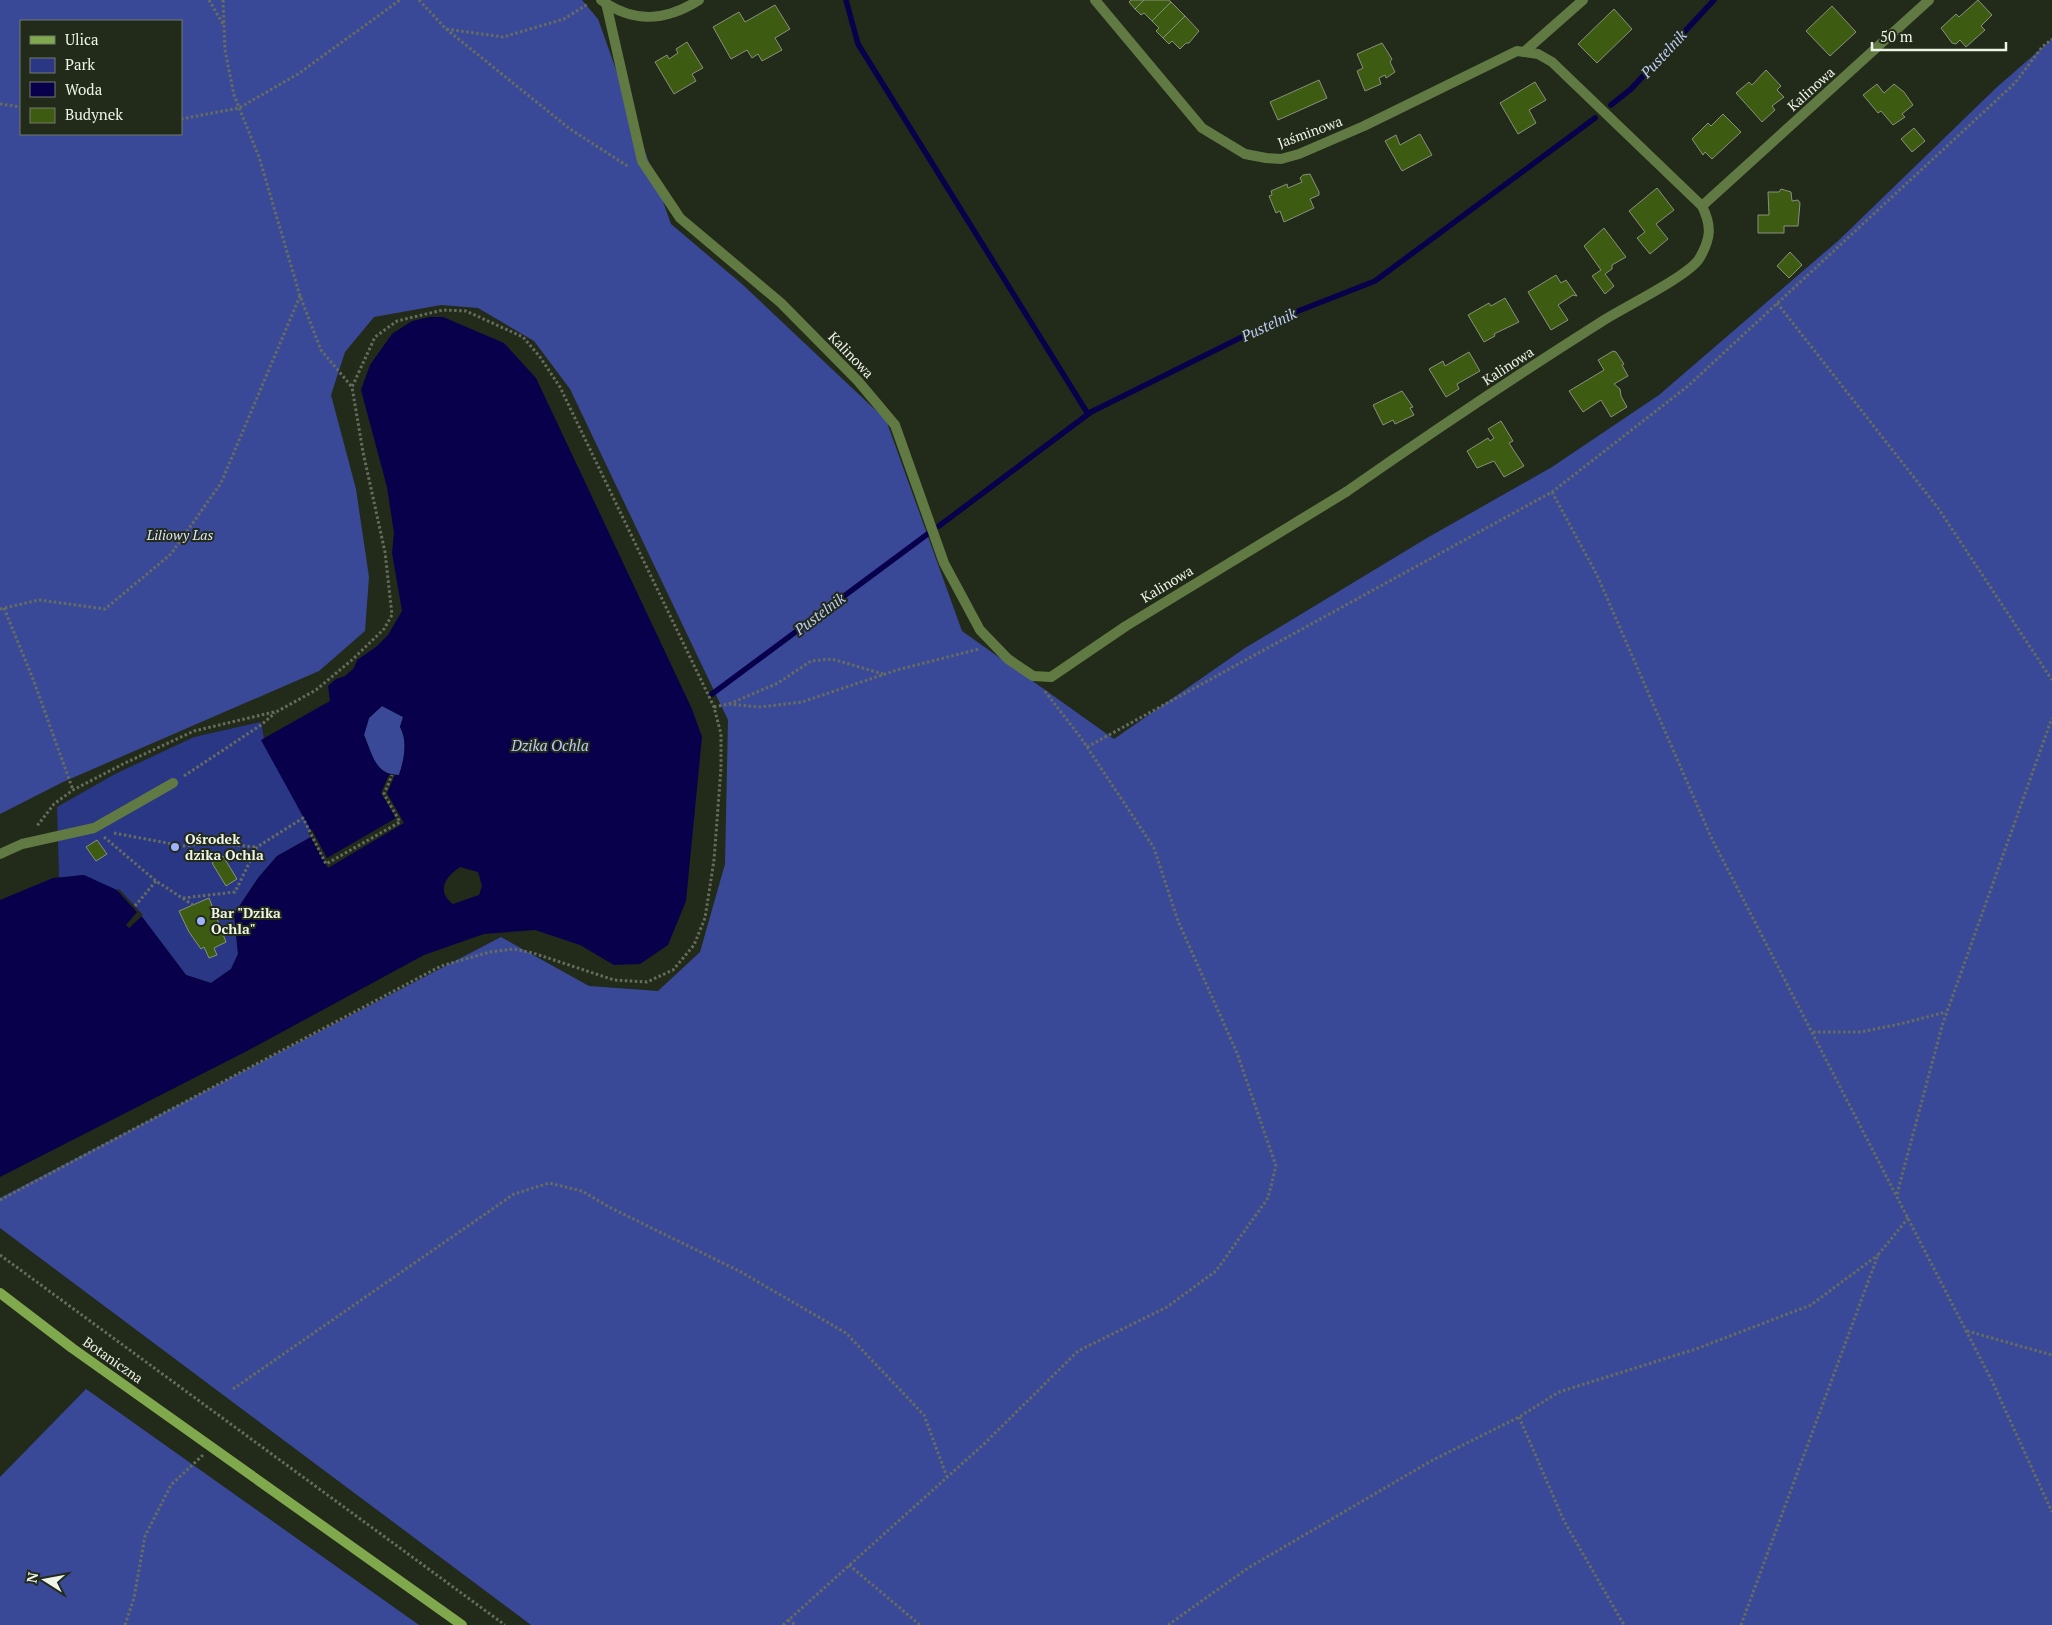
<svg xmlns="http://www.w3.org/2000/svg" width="2052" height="1625" viewBox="0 0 2052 1625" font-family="'PT Serif',serif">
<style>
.green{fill:#2a3784}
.forest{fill:#394998;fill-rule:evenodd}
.water{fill:#08004b;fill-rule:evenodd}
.pier{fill:#222a19}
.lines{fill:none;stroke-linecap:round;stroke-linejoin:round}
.stream{stroke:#08004b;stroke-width:5.5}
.building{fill:#3e5b12;stroke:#86917c}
.path{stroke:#666d5e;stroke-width:3;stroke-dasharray:2.5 2.5;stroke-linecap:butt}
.service{stroke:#617a43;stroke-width:10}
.minor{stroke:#617a43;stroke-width:10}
.secondary{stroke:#80a94e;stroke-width:10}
.poi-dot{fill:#9eb3fd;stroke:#222a19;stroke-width:2}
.labels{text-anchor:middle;stroke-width:4;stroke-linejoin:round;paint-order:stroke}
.street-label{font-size:14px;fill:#eef4e8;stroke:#222a19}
.park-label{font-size:14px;font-style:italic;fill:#dce3fa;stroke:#222a19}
.poi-label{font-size:14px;font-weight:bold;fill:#eef4e8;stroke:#222a19;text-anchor:start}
.water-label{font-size:15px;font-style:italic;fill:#beccf9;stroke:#222a19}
</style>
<rect width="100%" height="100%" fill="#222a19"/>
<!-- green -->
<polygon class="green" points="261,722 264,739 262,740 311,831 311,837 277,856 258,878 234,914 238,954 231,969 211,983 186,975 143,918 84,875 59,878 57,807 115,774 194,737"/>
<!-- forest -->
<g class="forest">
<path d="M0,0H582L598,19L671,224L743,285L886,420L962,631L1114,739L1245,648L1427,538L1552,467L1659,395L1839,240L1996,88L2052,39V1625H531L0,1228V1198L501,937L589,986L658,991L700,952L725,864L728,720L570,389L534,341L478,308L441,305L374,317L345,352L331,395L356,489L369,577L365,631L319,671L63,782L0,814ZM21,21H181V134H21Z"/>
<path d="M382,706L403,717L400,727C408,741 404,760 399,775C374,774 373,755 364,735L369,718Z"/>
<polygon points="86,1389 419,1625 0,1625 0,1477"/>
</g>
<!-- water -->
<path class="water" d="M443,317L504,343L536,378L692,709L702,737L686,901L668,945L640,964L614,965L580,945L535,930L484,934L424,955L247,1051L0,1177V900L53,878L84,875L117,890L143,918L186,975L211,983L231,969L238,954L234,914L258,878L277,856L311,837L308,832L311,831L261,740L330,701L328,686L336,679L345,676L354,668L357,660L376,647L388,635L402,611L392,553L394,533L387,487L361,390L370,365L392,334L412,321L430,317ZM382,706L403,717L400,727C408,741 404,760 399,775C376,776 372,754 364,735L369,718ZM460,867L478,872L482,886L479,895L453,904C436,891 445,877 460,867Z"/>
<!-- pier -->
<g class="pier">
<polygon points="389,775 395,775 387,793 404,823 328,868 308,832 312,830 327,858 396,818 381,793"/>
<polygon points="119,889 143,915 129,928 126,925 137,912 117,890"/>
</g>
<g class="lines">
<!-- stream -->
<g class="stream">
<polyline points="846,0 858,44 1088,414"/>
<polyline points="1611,105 1631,89 1714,0"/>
<polyline points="939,526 1091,412 1278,319 1375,281 1595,118"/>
<polyline points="712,694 929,533"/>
</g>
</g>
<!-- building -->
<g class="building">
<polygon points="1131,0 1144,0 1135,9 1129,2"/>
<polygon points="1144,0 1169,0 1171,2 1152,21 1144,13 1141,15 1135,9"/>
<polygon points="1978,0 1992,15 1981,26 1985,30 1966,47 1960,40 1956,44 1952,43 1941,28 1956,14 1959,17"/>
<polygon points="1171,2 1185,16 1163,38 1156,31 1159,28 1152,21"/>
<polygon points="775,5 790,29 775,38 782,50 762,61 758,54 752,58 747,50 731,59 713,27 739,12 745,22"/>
<polygon points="1832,6 1856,32 1830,56 1806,31"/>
<polygon points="1614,9 1632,29 1597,63 1578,44"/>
<polygon points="1185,16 1199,31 1189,43 1186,43 1180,49 1172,41 1169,44 1163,38"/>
<polygon points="687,42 703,68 692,74 696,81 674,94 655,62 667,55 669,59 678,53 676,49"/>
<polygon points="1382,43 1392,59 1390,62 1395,72 1386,78 1385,75 1379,78 1381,84 1365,91 1357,71 1363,68 1357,54"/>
<polygon points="1766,70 1781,86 1777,90 1784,97 1772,106 1775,110 1762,122 1736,93 1749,82 1752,85"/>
<polygon points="1319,80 1327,98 1278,120 1270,102"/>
<polygon points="1535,82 1546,100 1529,110 1536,123 1518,134 1500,103"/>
<polygon points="1877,84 1884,93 1894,84 1904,92 1913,105 1902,114 1905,117 1893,125 1881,111 1878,113 1863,95"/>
<polygon points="1723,114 1741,132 1712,159 1705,152 1703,155 1692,139 1708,123 1711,126"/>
<polygon points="1914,128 1925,141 1912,152 1901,139"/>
<polygon points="1420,134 1432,155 1402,171 1385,141 1396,135 1400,145"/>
<polygon points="1310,174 1319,192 1319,195 1310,199 1314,208 1284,222 1280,211 1276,213 1269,196 1272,195 1271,191 1287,184 1288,188 1302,182 1300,178 1303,175"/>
<polygon points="1657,188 1674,210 1656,224 1668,239 1650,254 1637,238 1645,232 1629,211"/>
<polygon points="1781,189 1791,192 1792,201 1798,200 1800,203 1798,226 1784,226 1784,233 1758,233 1758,215 1769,215 1768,192 1779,192"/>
<polygon points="1604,228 1626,257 1612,265 1612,269 1605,274 1614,286 1605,294 1592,276 1601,270 1584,246"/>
<polygon points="1790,252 1802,265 1789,278 1777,266"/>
<polygon points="1556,275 1561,283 1566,280 1577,296 1573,295 1558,305 1568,320 1551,330 1528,292"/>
<polygon points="1505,298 1519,322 1494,334 1495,336 1484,342 1468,315 1489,303 1491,306"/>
<polygon points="1613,351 1616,352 1624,364 1622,365 1628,376 1614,384 1620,389 1621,396 1627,407 1611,417 1601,400 1583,412 1569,391 1604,370 1598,360"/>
<polygon points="1469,352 1480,371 1457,384 1459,389 1446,397 1429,369 1443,361 1445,366"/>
<polygon points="1402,391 1413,407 1410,408 1414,415 1395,424 1393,420 1383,425 1373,405"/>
<polygon points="1501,421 1513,441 1509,443 1524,466 1504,477 1494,461 1477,468 1467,451 1488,438 1490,441 1494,438 1488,429"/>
<polygon points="97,840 107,854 96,861 86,847"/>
<polygon points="223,856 237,879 226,886 212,863"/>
<polygon points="209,898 226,942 214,948 217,955 209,958 204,947 201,949 189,932 179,911"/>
</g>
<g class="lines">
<!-- path -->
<g class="path">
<polyline points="209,0 224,26"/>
<polyline points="223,0 225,50 234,95 259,157 300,296 321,350 352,387"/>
<polyline points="419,0 446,29 503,37 564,19 588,4"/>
<polyline points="446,29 570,129 629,167"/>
<polyline points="0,104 21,107"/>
<polyline points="181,119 239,108 298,74 400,0"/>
<polyline points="1777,303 1938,508 2052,680"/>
<polyline points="1552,492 1597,575 1711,837 1992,1381 2052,1512"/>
<polyline points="4,608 33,679 73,790"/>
<polyline points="0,609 39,600 105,609 171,554 221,483 300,296"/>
<polyline points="729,704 778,683 811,661 832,659 883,674"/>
<polyline points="714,707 729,704 760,707 802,702 897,670 979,649"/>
<polyline points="1087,747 1552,492 1688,386 2015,83 2042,47 2052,39"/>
<polyline points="184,776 261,725 275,713"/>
<polyline points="114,833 183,846 209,843 257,847"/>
<polyline points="104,837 156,881 193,905"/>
<polyline points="183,898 235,892 257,847 303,818 326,864 400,822 384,794 392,775"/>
<polyline points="135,906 156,881"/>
<polyline points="1813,1032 1861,1032 1904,1023 1946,1012"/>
<polyline points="1897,1194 1942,1026 2052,718"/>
<polyline points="0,1200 441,966 490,952 514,949 533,953 614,980 647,982 673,970 694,945 705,918 714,860 721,768 721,734 714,707 560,387 540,357 523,337 466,311 443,310 397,321 375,337 352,387 363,452 385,552 392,615 384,629 353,659 316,690 278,711 194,731 123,764 73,790 54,804 37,826"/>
<polyline points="0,1255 505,1625"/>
<polyline points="1967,1331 2052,1355"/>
<polyline points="233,1389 514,1194 549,1183 582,1191 609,1207 741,1272 846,1333 924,1415 947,1477"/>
<polyline points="1519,1417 1564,1521 1624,1625"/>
<polyline points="849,1565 920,1625"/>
<polyline points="788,1620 796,1625"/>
<polyline points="125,1625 134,1598 145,1536 171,1485 203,1455"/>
<polyline points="783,1625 984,1444 1078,1351 1167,1307 1216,1271 1268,1198 1276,1166 1237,1053 1178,921 1154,848 1081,738 1044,690"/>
<polyline points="1168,1625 1248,1568 1431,1461 1519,1417 1559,1392 1696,1349 1811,1305 1878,1255"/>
<polyline points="1741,1625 1878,1255 1909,1217"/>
</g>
<!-- service -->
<g class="service">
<polyline points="606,3 642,161 680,218 781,303 858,381 895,425 944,563 980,630 1008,659 1033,676 1051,677 1126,626 1346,492"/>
<polyline points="0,854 22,844 94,828 173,783"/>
</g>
<!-- minor -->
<g class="minor">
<path d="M601,0C634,24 666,21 699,0"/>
<path d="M1095,0L1202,128L1245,154L1266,158L1281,159L1299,154L1364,126L1517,51L1538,54L1552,62L1702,206C1712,226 1711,239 1699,259C1687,277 1622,308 1601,322C1514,377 1429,434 1346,492"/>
<polyline points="1524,52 1583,0"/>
<polyline points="1702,206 1929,0"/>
</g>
<!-- secondary -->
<polyline class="secondary" points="0,1293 72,1348 462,1625"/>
</g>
<!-- markers -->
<g class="poi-dot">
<circle cx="175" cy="847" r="5"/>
<circle cx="201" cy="921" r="5"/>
</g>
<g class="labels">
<!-- street labels -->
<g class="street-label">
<text transform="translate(1811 89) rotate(-42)" y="5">Kalinowa</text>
<text transform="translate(1310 132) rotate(-20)" y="5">Jaśminowa</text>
<text transform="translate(851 355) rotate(46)" y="5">Kalinowa</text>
<text transform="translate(1508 366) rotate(-33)" y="5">Kalinowa</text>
<text transform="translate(1167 584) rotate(-31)" y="5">Kalinowa</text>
<text transform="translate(113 1360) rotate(35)" y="5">Botaniczna</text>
</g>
<!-- park labels -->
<g class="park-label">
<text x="180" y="540">Liliowy Las</text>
</g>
<!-- poi labels -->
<g class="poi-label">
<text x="185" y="844">Ośrodek<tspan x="185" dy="16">dzika Ochla</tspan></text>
<text x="211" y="918">Bar "Dzika<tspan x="211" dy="16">Ochla"</tspan></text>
</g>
<!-- water labels -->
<g class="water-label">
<text transform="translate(1664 54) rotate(-47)" y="5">Pustelnik</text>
<text transform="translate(1269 325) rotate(-25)" y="5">Pustelnik</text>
<text transform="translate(820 614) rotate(-37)" y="5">Pustelnik</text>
<text x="550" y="751">Dzika Ochla</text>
</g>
</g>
<!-- legend -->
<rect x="20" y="20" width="162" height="115" fill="#222a19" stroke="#747b6c"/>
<rect x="30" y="36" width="25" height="8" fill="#80a94e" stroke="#747b6c"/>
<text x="65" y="45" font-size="15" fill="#eef4e8">Ulica</text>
<rect x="30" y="58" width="25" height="15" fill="#2a3784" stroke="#747b6c"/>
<text x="65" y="70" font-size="15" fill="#eef4e8">Park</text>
<rect x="30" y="82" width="25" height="15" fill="#08004b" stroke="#747b6c"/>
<text x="65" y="95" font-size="15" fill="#eef4e8">Woda</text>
<rect x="30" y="108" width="25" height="15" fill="#3e5b12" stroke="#747b6c"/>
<text x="65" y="120" font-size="15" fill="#eef4e8">Budynek</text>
<!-- north arrow -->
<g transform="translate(45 1580) rotate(281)" stroke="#222a19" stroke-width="4" paint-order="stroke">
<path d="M0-4L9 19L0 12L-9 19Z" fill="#eef4e8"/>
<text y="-8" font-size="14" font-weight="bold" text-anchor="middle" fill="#eef4e8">N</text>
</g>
<!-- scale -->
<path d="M1872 42v8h134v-8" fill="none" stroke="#eef4e8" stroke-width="2.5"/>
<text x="1880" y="42" font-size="15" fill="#eef4e8" stroke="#222a19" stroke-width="4" paint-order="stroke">50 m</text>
</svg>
